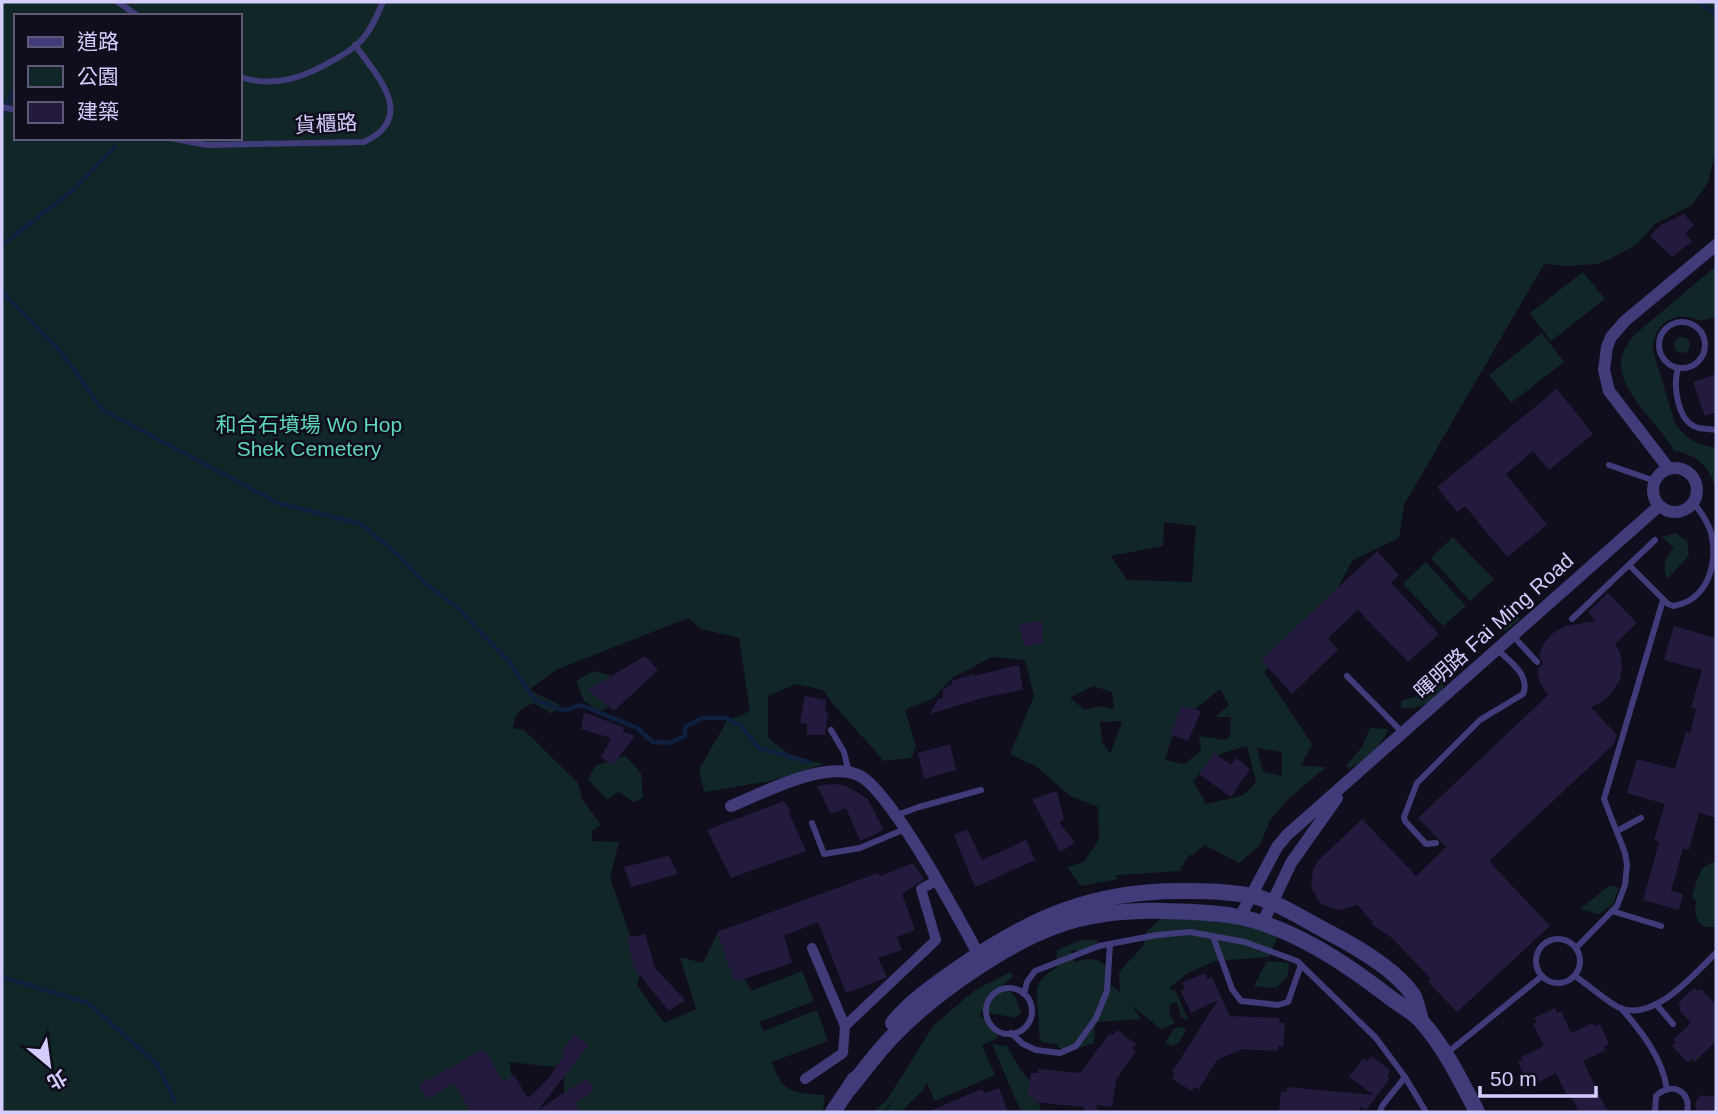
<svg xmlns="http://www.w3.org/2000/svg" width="1718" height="1114" viewBox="0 0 1718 1114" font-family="Arial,'Noto Sans TC',sans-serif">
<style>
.green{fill:#112626;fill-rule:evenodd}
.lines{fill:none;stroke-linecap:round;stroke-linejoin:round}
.stream{stroke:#0f203f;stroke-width:4.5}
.building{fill:#231a3d}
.service{stroke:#403b79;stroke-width:6}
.pedestrian{stroke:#403b79;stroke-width:10}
.minor{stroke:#403b79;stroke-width:12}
.tertiary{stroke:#403b79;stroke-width:16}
.labels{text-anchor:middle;stroke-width:5;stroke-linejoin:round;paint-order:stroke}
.street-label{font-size:21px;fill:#d4ccfc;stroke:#100d1d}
.park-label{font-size:21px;fill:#5ed6bc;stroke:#100d1d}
</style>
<rect width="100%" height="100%" fill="#100d1d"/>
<!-- green -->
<g class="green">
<path d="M2,2H1716V151L1708,183L1692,205L1655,224L1637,244L1612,258L1598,264L1566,266L1544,264L1404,505L1399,538L1353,560L1320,620L1264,672L1312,744L1301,766L1326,767L1288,799L1271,819L1259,846L1239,863L1205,845L1192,855H1189L1180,871L1120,875L1115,876L1119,879L1081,886L1067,867L1084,862L1099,839L1098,807L1070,796L1037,767L1010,754L1034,696L1025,660L992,657L952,678L934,698L905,710L916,746L911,758L884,761L834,705L823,690L796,684L768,696V738L793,757L824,764L771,781L704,792L699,769L727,721L750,711L739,638L701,629L688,618L556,670L529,690L560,705L552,714L534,703C519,709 516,713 513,728L524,730L578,783L582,799L601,825L592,831V841L619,842L610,878L641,966L637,985L664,1023L696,1009L680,957L703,963L720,928L751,991L802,971L814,1001L760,1022L763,1031L817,1010L828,1041L772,1062C782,1094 796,1093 825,1095L823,1112H564V1068L509,1062L519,1112H2ZM16,16H240V138H16ZM1164,522L1196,526L1192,582L1127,580L1111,556L1163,546ZM1093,686L1112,692L1114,709L1102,706L1085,710L1070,698ZM1220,689L1229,705L1215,717H1231L1230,737L1226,740L1199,736L1201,751L1184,764L1165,760L1176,725ZM1122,721V722L1110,754L1102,742L1100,722ZM1247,746L1256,782L1244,795L1206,804L1193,781L1214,756ZM1257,748L1282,752V776L1263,772Z"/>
<path d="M1716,266V317L1700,321C1676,308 1652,324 1653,351L1675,423C1686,440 1698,444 1716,448V489C1709,466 1698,455 1674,451C1660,424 1618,392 1621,361C1622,351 1629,343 1633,336Z"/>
<polygon points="1583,272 1605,299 1551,341 1530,313"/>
<polygon points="1542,333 1564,362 1511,403 1489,375"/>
<circle cx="1682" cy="345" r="8"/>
<path d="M1676,533L1687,541L1689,555L1667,579C1662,566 1665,558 1674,547L1662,537Z"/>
<polygon points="1453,537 1494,579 1470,601 1431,558"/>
<polygon points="1426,562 1466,606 1443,626 1403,584"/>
<polygon points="1515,607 1520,619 1506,631 1500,623 1508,611"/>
<polygon points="594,671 626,680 607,708 599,711 584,701 576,681"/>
<path d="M1438,679L1444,686C1433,703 1421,709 1401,708V701L1415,697Z"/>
<path d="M1370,728L1388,729C1381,748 1368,758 1350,768L1346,766L1362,747Z"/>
<polygon points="625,756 641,773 643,798 634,802 618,792 607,800 588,779 595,766"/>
<path d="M1716,862V927H1706L1698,922L1695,912L1696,901L1692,897C1697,882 1698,864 1716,862Z"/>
<polygon points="1610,885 1619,888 1613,904 1599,914 1580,909"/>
<path d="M1229,911L1279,934L1269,957L1215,961L1188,973L1170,987L1173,992L1175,989L1188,1020L1181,1017L1177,1002L1170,1004L1169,1014L1175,1023L1161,1029L1131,1005L1141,1019L1098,1022L1095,1026L1094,1043L1064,1053L1056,1044L1041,1042C1037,1028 1040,1023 1038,1010C1036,988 1035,980 1056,968L1057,950L1081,940H1098L1093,952L1071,950L1075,962C1090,958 1094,957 1107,966L1108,983L1120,992L1119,972L1144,945L1146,932L1161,918Z"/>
<polygon points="1267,961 1289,963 1288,976 1276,988 1254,986"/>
<path d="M1010,972L1013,976L1003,985L1016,998L1021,1012L1016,1018L981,1011L980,1017L992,1021L998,1038L982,1045L995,1075L935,1101L927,1083C921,1095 909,1102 901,1112H885L899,1092L883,1112H872L886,1101L934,1025L975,990Z"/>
<polygon points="1183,1027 1186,1031 1179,1042 1173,1046 1165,1043 1174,1028"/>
<polygon points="992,1044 1007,1046 1020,1069 1030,1081 1042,1112 1021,1112"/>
</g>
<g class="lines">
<!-- stream -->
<g class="stream">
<polyline points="1700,2 1716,15"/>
<polyline points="2,116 16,84"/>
<polyline points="2,245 72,191 115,147"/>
<polyline points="2,292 61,352 103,410 278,503 361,524 397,554 425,583 457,607 511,664 529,692 536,700 559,709 567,710 581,705 637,728 653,742 669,743 685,736 685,727 702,718 726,718 740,725 759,748 809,762"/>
<polyline points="2,977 88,1003 157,1064 175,1101"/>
</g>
</g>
<!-- building -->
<g class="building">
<polygon points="1684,214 1694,225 1685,233 1692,241 1672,257 1650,236 1661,225"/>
<polygon points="1716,374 1716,412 1705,416 1693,382"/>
<polygon points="1557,389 1593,434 1549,470 1533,451 1506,474 1547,525 1507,557 1465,506 1457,512 1437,487"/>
<polygon points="1377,551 1399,575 1391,583 1439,634 1408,662 1358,610 1328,638 1338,650 1292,694 1261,660"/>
<polygon points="1608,593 1637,623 1615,644 1620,653 1622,666 1620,679 1613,691 1604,701 1591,707 1617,735 1614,744 1489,861 1550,926 1457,1012 1428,982 1431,979 1392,938 1371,924 1373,922 1357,905 1339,910 1321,904 1311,888 1313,869 1318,861 1362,819 1416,876 1446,847 1418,818 1548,695 1540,683 1537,670 1543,663 1539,655 1544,643 1553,633 1565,626 1596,621 1588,612"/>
<polygon points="1042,621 1043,643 1025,647 1018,624"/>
<polygon points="1674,626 1716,638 1716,818 1699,813 1689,850 1683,848 1671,891 1683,894 1679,910 1643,900 1659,842 1654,840 1665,804 1627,793 1637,759 1675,769 1686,732 1690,734 1696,709 1691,708 1702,670 1664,660"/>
<polygon points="645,656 658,670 614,711 588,690"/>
<polygon points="1019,665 1023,690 986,697 930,714 938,699 943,698 943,689 952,684 952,681 973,674 974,676"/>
<polygon points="805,696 826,700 825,713 828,713 825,735 807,735 807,724 800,723"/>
<polygon points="1182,706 1201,711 1188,741 1170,734"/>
<polygon points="584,712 625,728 622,731 635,736 613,765 601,757 611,738 581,729"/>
<polygon points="950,744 956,770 924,779 918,753"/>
<polygon points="1214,753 1231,765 1236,758 1250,769 1231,797 1199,774"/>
<polygon points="832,784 844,785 867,798 884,830 860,841 846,808 831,814 817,786"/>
<polygon points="1057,791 1064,820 1059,822 1075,843 1060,852 1032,799"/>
<polygon points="784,801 791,812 789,813 806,851 731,878 707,830"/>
<polygon points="967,829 982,860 1026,840 1035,860 975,887 954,835"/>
<polygon points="669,856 678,874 631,887 624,867"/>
<polygon points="913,863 924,879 902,894 915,930 897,937 902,950 878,958 887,977 885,978 846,993 818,922 784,936 792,963 735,982 717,932 878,873 881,876"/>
<polygon points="645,934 655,968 685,1000 669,1011 634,968 627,938"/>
<polygon points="1205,973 1207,979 1212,977 1230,1016 1280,1018 1279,1023 1285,1023 1283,1047 1278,1046 1278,1051 1242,1049 1217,1060 1199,1089 1195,1087 1192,1091 1172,1079 1175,1074 1172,1072 1218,1000 1191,1013 1181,991 1185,989 1182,983"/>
<polygon points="1694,988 1698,991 1701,989 1716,1005 1716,1041 1694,1062 1692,1059 1688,1063 1672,1046 1676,1043 1673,1040 1691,1023 1679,1010 1681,1007 1678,1003"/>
<polygon points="1555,1008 1557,1013 1561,1011 1571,1033 1593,1023 1595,1026 1600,1024 1609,1044 1604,1047 1606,1050 1583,1061 1608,1112 1579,1112 1570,1094 1567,1096 1556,1073 1534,1084 1532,1081 1527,1083 1518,1062 1523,1060 1521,1057 1544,1046 1533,1024 1537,1022 1534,1018"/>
<polygon points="1117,1030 1136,1044 1132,1048 1136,1051 1116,1080 1112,1107 1096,1105 1099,1112 1085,1112 1083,1107 1034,1102 1035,1098 1028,1097 1031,1073 1038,1073 1038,1069 1080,1073 1110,1033 1113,1035"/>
<polygon points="575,1034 589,1045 538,1110 587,1078 592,1086 592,1092 575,1103 581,1112 471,1112 454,1084 427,1099 418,1085 484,1049 503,1081 514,1075 528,1098 547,1080 564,1055 561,1053"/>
<polygon points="1371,1056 1390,1070 1387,1076 1390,1078 1366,1110 1361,1107 1357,1112 1279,1112 1281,1091 1287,1092 1287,1087 1374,1095 1349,1077 1363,1058 1367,1061"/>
<polygon points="999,1088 1008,1112 927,1112 982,1089 984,1093"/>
<polygon points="1702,1095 1716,1097 1716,1112 1697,1112 1695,1105 1698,1098"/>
</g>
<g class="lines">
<!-- service -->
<g class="service">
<polyline points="118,2 138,16"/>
<path d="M240,77C276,89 308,76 339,57C348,52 359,44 365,36C373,26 378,13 383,2"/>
<polyline points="2,107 16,110"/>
<path d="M170,138L207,145L364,142C417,117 378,77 355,45"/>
<circle cx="1682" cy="345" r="23"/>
<path d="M1678,368C1673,386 1677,423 1699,428C1704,429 1711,429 1716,430"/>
<polyline points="1609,465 1655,481"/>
<path d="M1629,565L1668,604L1673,606C1709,600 1718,563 1711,532C1707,521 1701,512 1694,503"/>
<polyline points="1572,619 1655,540"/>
<polyline points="1512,635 1537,662"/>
<polyline points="1347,676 1402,732"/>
<polyline points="831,730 844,752 849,773"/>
<polyline points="897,815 919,807 981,790"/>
<polyline points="812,823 824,854 860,848 905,829"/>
<polyline points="1617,831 1641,818"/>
<path d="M1436,843L1426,844L1405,821L1404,817L1417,783L1480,720L1523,694C1531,675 1509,661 1497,649"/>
<polyline points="1612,911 1661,926"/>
<polyline points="1213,936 1232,989 1241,1001 1278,1005 1288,1002 1301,965"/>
<circle cx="1558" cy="961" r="22"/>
<polyline points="1576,948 1617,906 1625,885 1627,865 1625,853 1604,799 1663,600"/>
<path d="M1575,976C1587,984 1609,1003 1620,1008C1655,1022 1694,974 1716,953"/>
<circle cx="1009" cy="1011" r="23"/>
<polyline points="1024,994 1027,982 1035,971 1099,946 1157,935 1190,932 1245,942 1297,961 1376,1038 1405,1077 1426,1112"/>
<polyline points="1656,1004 1673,1024"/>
<path d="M1621,1008C1641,1031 1662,1057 1667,1089"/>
<polyline points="1011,1033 1023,1044 1036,1050 1060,1053 1076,1046 1096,1018 1107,991 1110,944"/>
<polyline points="1447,1053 1542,976"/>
<polyline points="1380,1112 1382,1106 1405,1077"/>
<path d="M1655,1112L1656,1096C1671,1081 1692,1091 1687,1112"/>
</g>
<!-- pedestrian -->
<g class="pedestrian">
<polyline points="845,1026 936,940 921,889 936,881"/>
<polyline points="805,1079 843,1053 845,1026 812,948"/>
</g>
<!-- minor -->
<g class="minor">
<circle cx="1675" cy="490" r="22"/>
<polyline points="1669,469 1609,391 1604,370 1607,347 1611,337 1625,321 1716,245"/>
<path d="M731,806C763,793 824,760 858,775C890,788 963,926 982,961"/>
<polyline points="1240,917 1277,847 1287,835 1659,506"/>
<polyline points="1262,924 1291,863 1337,798"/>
</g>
<!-- tertiary -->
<g class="tertiary">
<path d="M893,1023C910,1002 932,987 953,972C1029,918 1094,889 1189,891C1211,891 1235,892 1257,897C1282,904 1306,921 1328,932C1355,946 1396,970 1413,995C1417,1002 1418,1012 1421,1020"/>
<path d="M850,1088C863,1071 876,1054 890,1039C929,997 1003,945 1056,926C1091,913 1128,910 1165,911C1188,912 1212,912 1234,916C1289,925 1345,963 1388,996C1399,1005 1413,1011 1422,1022C1445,1048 1461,1081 1477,1112"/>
<polyline points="833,1112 855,1079"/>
</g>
</g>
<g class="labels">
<!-- street labels -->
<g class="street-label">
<text transform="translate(326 124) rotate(-3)" y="7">貨櫃路</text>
<text transform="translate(1494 626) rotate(-42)" y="7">暉明路 Fai Ming Road</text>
</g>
<!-- park labels -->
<g class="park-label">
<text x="309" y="432">和合石墳場 Wo Hop<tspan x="309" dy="24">Shek Cemetery</tspan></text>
</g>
</g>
<!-- border -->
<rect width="1718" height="1114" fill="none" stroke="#d4ccfc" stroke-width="7"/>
<!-- legend -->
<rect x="14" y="14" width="228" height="126" fill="#100d1d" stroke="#5e5976" stroke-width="2"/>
<rect x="28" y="37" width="35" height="10" fill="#403b79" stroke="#5e5976" stroke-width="2"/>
<text x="77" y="49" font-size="21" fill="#d4ccfc">道路</text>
<rect x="28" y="66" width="35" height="21" fill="#112626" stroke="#5e5976" stroke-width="2"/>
<text x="77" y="84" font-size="21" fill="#d4ccfc">公園</text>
<rect x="28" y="102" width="35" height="21" fill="#231a3d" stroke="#5e5976" stroke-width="2"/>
<text x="77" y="119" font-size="21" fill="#d4ccfc">建築</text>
<!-- north arrow -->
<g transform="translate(49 1065) rotate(151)" stroke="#100d1d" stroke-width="5" paint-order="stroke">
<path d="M0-5L12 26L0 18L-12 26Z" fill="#d4ccfc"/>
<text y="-10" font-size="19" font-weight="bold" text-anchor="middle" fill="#d4ccfc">北</text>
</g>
<!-- scale -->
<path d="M1480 1086v10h116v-10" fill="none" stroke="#d4ccfc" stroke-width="3.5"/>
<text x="1490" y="1086" font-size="21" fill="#d4ccfc" stroke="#100d1d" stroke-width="5" paint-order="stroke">50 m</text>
</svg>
